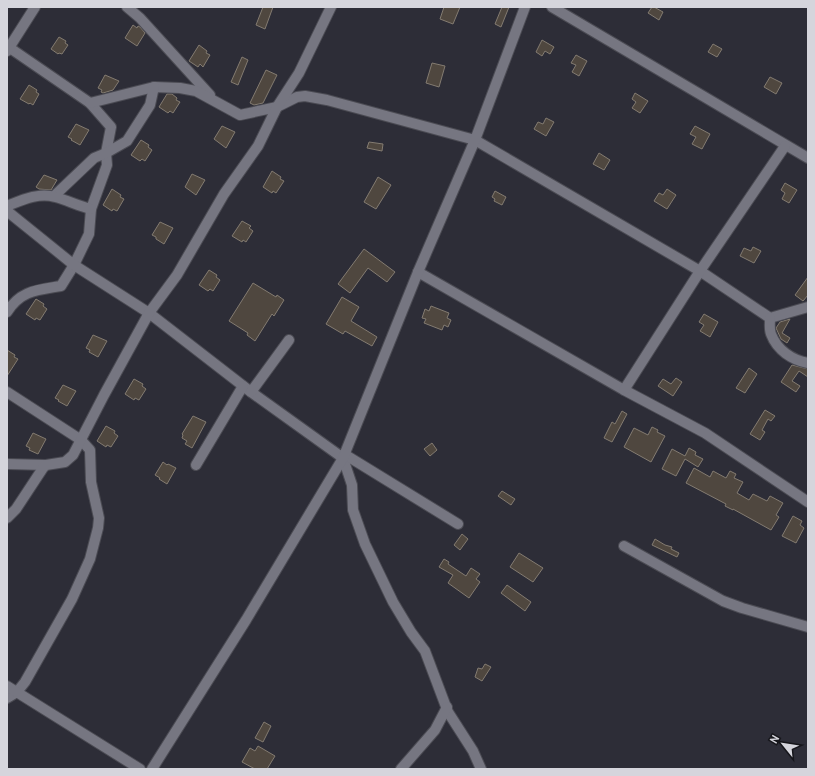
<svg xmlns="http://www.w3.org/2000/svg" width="815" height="776" viewBox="0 0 815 776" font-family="'PT Sans',sans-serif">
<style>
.building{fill:#4f473f;stroke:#837b71}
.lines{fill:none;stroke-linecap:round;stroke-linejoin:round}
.minor-casing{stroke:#4b4b53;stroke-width:12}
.minor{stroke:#767681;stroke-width:10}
</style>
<rect width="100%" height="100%" fill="#2d2d37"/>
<!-- building -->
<g class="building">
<polygon points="263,7 273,7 265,29 256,25"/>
<polygon points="444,7 460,7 453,24 440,19"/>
<polygon points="502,7 509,7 501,27 495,24"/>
<polygon points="652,7 654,7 663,12 659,20 648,13"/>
<polygon points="133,25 137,28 138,26 140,27 145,33 137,46 125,38"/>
<polygon points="59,37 66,41 65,43 68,45 62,54 59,53 58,54 51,49"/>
<polygon points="542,40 554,47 550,54 545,51 542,56 536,52"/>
<polygon points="713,44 722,49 717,57 708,52"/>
<polygon points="199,45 207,51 206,53 210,55 203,67 200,64 198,67 189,61"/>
<polygon points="576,55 587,61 579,76 572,72 576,65 571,63"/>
<polygon points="242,57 248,60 238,85 231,82"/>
<polygon points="432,63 445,66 439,87 426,83"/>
<polygon points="266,70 277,75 263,103 254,105 250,103"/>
<polygon points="105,75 119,81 113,90 103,93 101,92 102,90 98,88"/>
<polygon points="770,77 782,83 776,94 764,87"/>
<polygon points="29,85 37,90 36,92 39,94 33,105 30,103 29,104 20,99"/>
<polygon points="635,93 648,101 640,113 632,108 636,102 632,99"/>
<polygon points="167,94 172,94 177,98 176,100 180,102 173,113 170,111 168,113 159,107"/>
<polygon points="546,118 554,122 546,136 534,129 538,122 543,124"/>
<polygon points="76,124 89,130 80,145 71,140 72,139 68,137"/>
<polygon points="222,126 235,132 226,148 214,139"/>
<polygon points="695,126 710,134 702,149 692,144 696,137 690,134"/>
<polygon points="141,140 149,145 148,147 152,150 145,161 142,159 140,161 131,155"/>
<polygon points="369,142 383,144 382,151 367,148"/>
<polygon points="599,153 610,160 604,170 593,164"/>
<polygon points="272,171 281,177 280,179 284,181 276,193 273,191 272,193 263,187"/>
<polygon points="192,174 205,180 196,195 185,187"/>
<polygon points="44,175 57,180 51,190 39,189 36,187"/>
<polygon points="378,177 391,185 376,209 364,202"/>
<polygon points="785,183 797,190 789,203 782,199 785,193 781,190"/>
<polygon points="112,189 121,195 120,197 124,199 117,211 113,209 112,211 103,205"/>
<polygon points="667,189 676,195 667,209 654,201 659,193 663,195"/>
<polygon points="495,191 506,197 502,205 494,201 495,199 492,197"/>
<polygon points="242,221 251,226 249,228 253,231 246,242 243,240 242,242 232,236"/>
<polygon points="160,222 173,228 164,244 156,239 156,237 152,235"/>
<polygon points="753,247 761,251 754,263 740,256 744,248 751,251"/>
<polygon points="364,249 395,272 387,282 368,268 350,293 338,284"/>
<polygon points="209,270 217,275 216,277 220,280 213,291 210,289 208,291 199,285"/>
<polygon points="808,277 808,295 803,301 795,295"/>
<polygon points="253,283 276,297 277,295 284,300 274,316 272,314 255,341 247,335 248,333 229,321"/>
<polygon points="342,297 359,307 351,321 377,337 372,346 345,331 343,334 326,324"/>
<polygon points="36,299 44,304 43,306 47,309 40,320 36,318 35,320 26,314"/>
<polygon points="431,306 449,313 447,318 451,320 448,327 444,325 442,330 424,323 426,319 422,318 425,309 429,311"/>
<polygon points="704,314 718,322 710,337 700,331 704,325 699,322"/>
<polygon points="790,319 782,333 790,338 787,343 781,339 776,328 780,322"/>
<polygon points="93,335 107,341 98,357 89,352 90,350 86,348"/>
<polygon points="7,350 15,355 14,357 18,359 7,376"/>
<polygon points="792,365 808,369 808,377 799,371 792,381 800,386 796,392 781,382"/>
<polygon points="749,368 757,374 745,393 736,388"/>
<polygon points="676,378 682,382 673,396 658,386 663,379 671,384"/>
<polygon points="134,379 143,384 142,386 146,389 139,400 135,398 134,400 125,394"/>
<polygon points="63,385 76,391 67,406 58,401 59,400 55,398"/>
<polygon points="765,410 775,416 771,421 768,419 762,430 765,432 760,440 750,434"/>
<polygon points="622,411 627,414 612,442 604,438 612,422 615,424"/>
<polygon points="193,416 206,422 192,448 185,444 187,441 182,438 183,435 182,434"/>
<polygon points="106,426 115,431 114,433 118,436 111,447 107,445 106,447 97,441"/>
<polygon points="652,427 658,430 657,432 665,436 651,462 624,447 634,428 648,435"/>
<polygon points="33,433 46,439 38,454 29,450 30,448 26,446"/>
<polygon points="432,443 437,450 430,456 424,449"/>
<polygon points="689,448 696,452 695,455 703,459 698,467 685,459 676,476 662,469 672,449 685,456"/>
<polygon points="163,462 167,465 168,464 176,468 167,484 159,479 160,478 155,475"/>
<polygon points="694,468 710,477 713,471 726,478 730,471 736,474 734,478 743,482 737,493 749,500 753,494 767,501 770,496 783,503 776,515 779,517 771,530 733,509 733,510 725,506 726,504 686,483"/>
<polygon points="502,491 515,499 511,505 498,496"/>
<polygon points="793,516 802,521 800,525 804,528 796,543 782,536"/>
<polygon points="462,534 468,539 460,550 454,545"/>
<polygon points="655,539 665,545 672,547 671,549 679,553 677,557 652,545"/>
<polygon points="519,553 543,568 533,582 510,567"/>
<polygon points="444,559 449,562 448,564 466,576 471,568 480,574 476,579 480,582 469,598 448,583 453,575 439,567"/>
<polygon points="507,585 531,602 525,611 501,593"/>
<polygon points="485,664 491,667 482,681 475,677 478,668 482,669"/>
<polygon points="264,722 271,726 263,742 255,738"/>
<polygon points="258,746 275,756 267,769 255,769 242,762 250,748 255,751"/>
</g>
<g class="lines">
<!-- minor casing -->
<g class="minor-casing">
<g id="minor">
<polyline points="127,7 140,18 210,95"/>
<polyline points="552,7 808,158"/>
<path d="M7,46L90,103L111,127L106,153L107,165L91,209L89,234L74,265L61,286C38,290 21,290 7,312"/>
<polyline points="7,51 35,7"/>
<polyline points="90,103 154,87 180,88 196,91 240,115 277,107 297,97 305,96 327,100 475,140 700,271 770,318 808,307"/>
<polyline points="54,196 94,158 106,153 127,141 150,105 154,87"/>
<path d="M7,206C22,200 39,192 55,197C67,200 78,206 91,209"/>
<polyline points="7,211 74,265 149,313 251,392 343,458 352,485 353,510 365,544 393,602 411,632 425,651 448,712 473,751 481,769"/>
<polyline points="418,272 624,390 705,433 808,502"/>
<path d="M770,318C770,323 769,329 771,334C777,350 792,360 808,363"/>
<polyline points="624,390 700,271 785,146"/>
<polyline points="7,392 81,440 90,450 91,482 99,518 98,528 90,559 72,599 25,682 17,692 7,698"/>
<polyline points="251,392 289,340"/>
<polyline points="344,454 458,524"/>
<polyline points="7,464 46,465"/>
<polyline points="196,465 243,386"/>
<polyline points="7,518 16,509 43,468 46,465 65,462 73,455 104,395 149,313 177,275 224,194 258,146 277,107 299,73 331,7"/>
<polyline points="624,546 723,601 742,608 808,627"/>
<polyline points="7,686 140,769"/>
<polyline points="152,769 246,620 343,458 418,272 475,140 525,7"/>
<polyline points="401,769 435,730 447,707"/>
</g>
</g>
<!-- minor -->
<use href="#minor" class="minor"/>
</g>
<!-- border -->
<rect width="815" height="776" fill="none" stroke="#d5d5dc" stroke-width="16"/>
<!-- north arrow -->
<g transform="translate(783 744) rotate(300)" stroke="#16161b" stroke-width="3" paint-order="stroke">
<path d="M0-3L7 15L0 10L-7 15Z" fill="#d5d5dc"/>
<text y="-6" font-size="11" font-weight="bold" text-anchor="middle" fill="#d5d5dc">N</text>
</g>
</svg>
